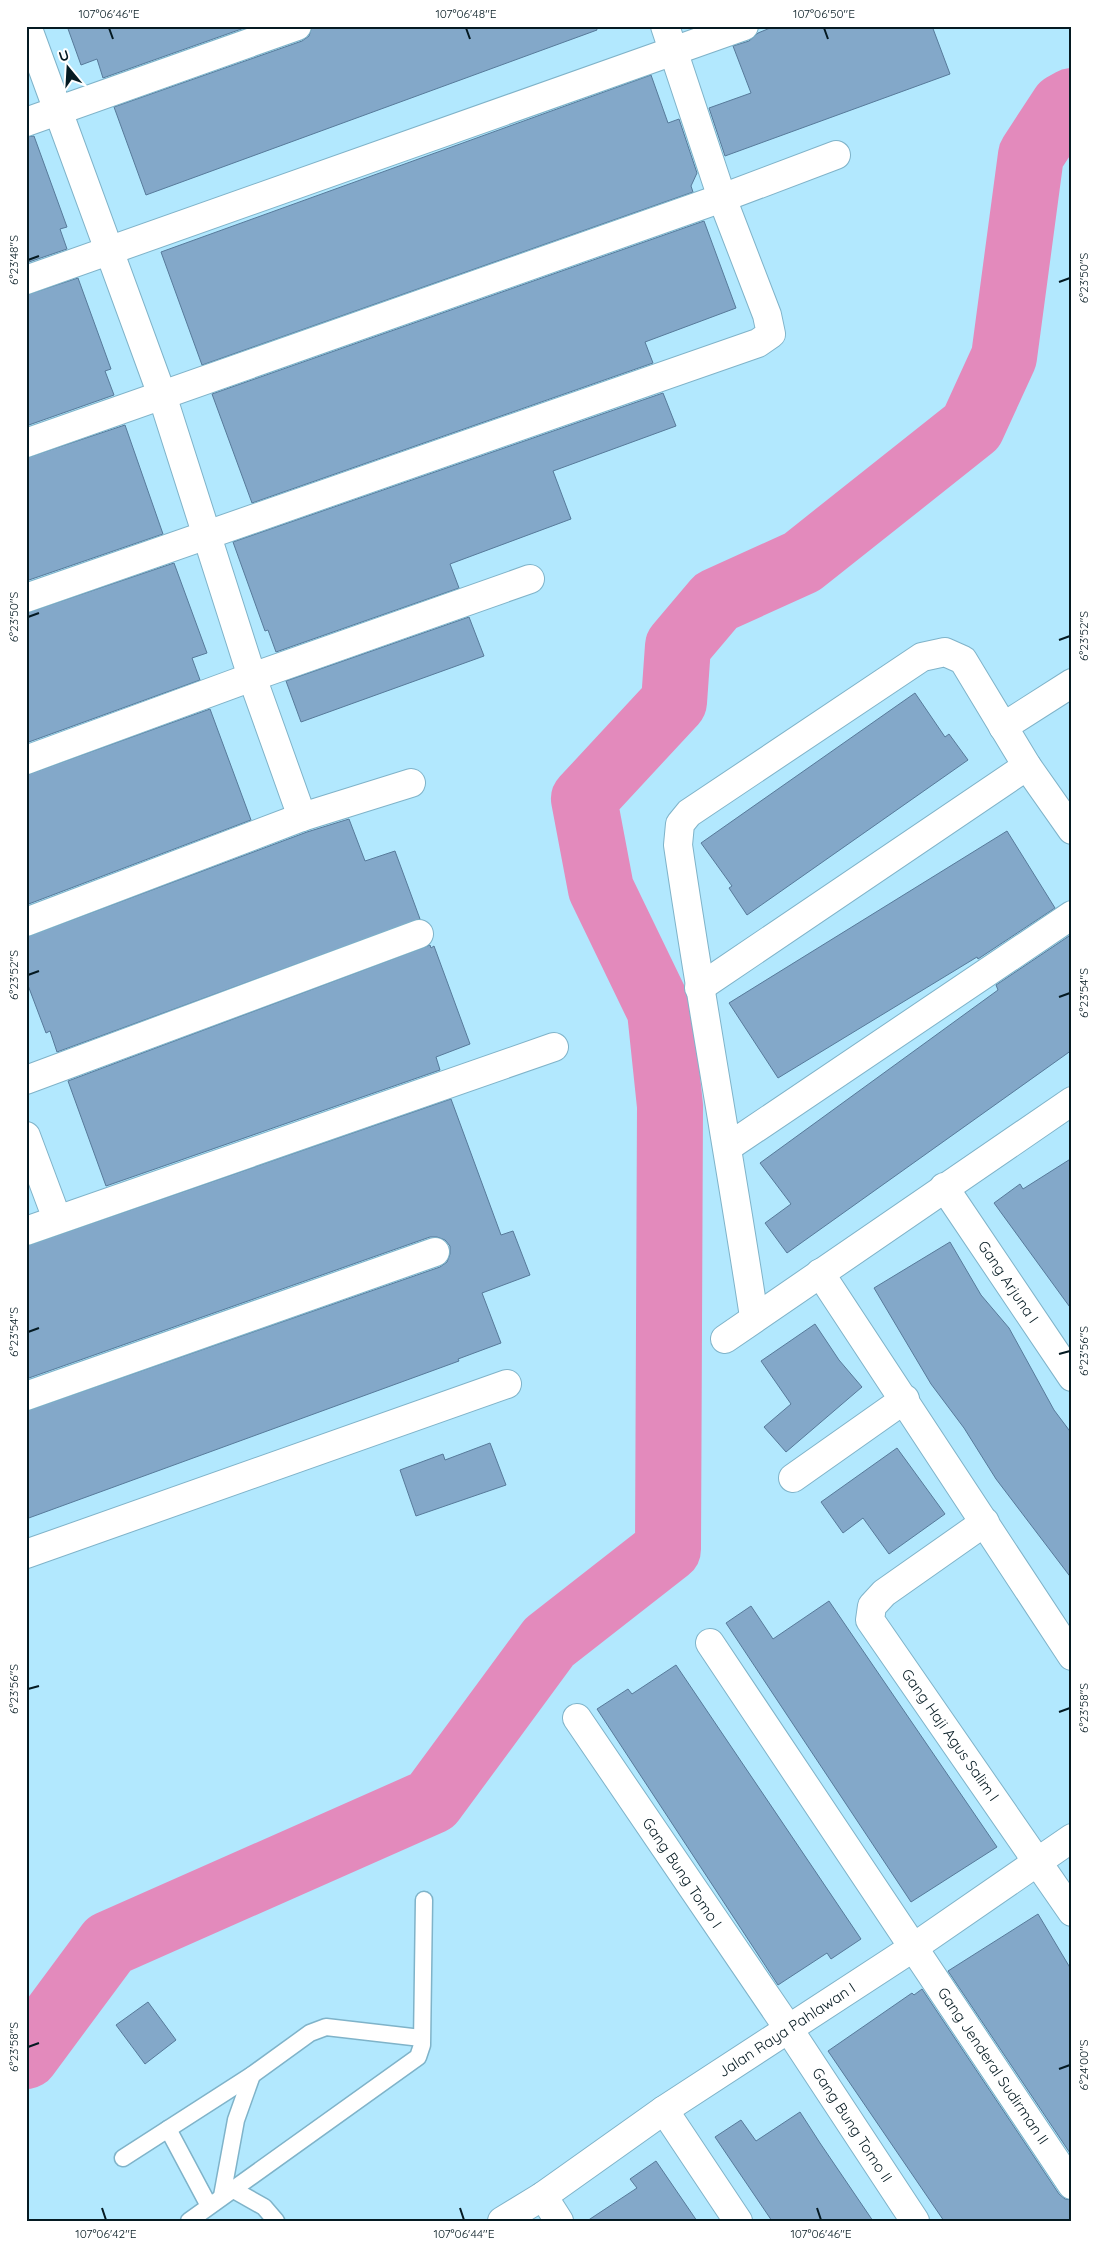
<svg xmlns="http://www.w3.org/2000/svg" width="1098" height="2247" viewBox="0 0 1098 2247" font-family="Quicksand,sans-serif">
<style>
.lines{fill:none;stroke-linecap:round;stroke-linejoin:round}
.river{stroke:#e38abc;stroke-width:66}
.building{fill:#83a8c9;stroke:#577a9a}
.lane-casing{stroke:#7fb3c9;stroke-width:19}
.street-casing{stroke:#7fb3c9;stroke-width:30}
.lane{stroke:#fff;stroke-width:16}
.street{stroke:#fff;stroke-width:28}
.ticks{fill:none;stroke:#051a22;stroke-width:2}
.labels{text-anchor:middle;stroke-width:4;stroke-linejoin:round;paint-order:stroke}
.street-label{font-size:15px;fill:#051a22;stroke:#fff}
.neatline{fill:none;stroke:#051a22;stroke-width:2}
.ticks-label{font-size:12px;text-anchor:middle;fill:#051a22}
</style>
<rect width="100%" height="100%" fill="#b2e8fe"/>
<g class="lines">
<!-- river -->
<polyline class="river" points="26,2056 109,1944 432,1801 549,1642 668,1549 670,1106 660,1011 601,889 584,799 674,702 678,646 716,601 802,562 972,427 1004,357 1031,155 1063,106 1072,101"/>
</g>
<!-- building -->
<g class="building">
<polygon points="67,26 250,26 103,78 97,59 81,65"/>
<polygon points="312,26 596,26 597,30 146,195 114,107 302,41 309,36"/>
<polygon points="775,26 932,26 950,74 725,156 709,108 751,93 733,46 749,41 758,33"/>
<polygon points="651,75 668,123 679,119 697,173 691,186 693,192 202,365 161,252"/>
<polygon points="34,136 67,227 60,229 67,249 26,263 26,137"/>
<polygon points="704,221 736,308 645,342 653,363 252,503 212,394"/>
<polygon points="78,278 111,369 105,371 114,395 26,426 26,295"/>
<polygon points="663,393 676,426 553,471 571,519 450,564 459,588 276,652 268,630 265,631 233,542"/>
<polygon points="125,425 163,534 26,581 26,458"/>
<polygon points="174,563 207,653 192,658 200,680 26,743 26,613"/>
<polygon points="469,617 484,656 301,722 286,681"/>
<polygon points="915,693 945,737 949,734 968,760 747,915 729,888 732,886 701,843"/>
<polygon points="210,709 251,820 26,905 26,775"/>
<polygon points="349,819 365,861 395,851 420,919 57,1052 50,1031 46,1033 26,980 26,937 307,832"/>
<polygon points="1007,831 1055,908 978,959 977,957 778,1078 729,1003"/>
<polygon points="1072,934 1072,1050 787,1253 765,1223 791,1204 760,1163 998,990 996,985"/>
<polygon points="430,945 431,948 434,946 470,1044 436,1057 440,1070 106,1186 68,1081"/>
<polygon points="451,1099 501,1235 513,1231 530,1275 482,1293 501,1343 458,1359 459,1361 26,1519 26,1411 440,1267 447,1262 450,1254 450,1246 445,1240 437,1237 430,1237 26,1379 26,1246"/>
<polygon points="1072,1158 1072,1310 994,1203 1020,1184 1023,1189"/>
<polygon points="950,1242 981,1295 1009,1328 1054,1410 1072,1434 1072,1579 996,1479 964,1428 931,1384 874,1288"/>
<polygon points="815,1324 839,1360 862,1387 786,1452 764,1427 791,1404 761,1361"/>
<polygon points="490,1443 506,1485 416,1516 400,1470 443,1454 445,1460"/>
<polygon points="897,1448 945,1514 889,1554 863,1518 843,1533 821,1502"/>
<polygon points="829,1601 997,1847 911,1902 726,1623 751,1606 773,1639"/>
<polygon points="676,1665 861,1939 831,1959 827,1953 778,1985 597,1709 628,1689 632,1694"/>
<polygon points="1038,1914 1072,1971 1072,2156 948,1971"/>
<polygon points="922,1989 1059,2194 1065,2199 1072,2200 1072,2221 944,2221 828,2051 912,1993 914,1995"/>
<polygon points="148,2002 176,2040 145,2064 116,2025"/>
<polygon points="800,2112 820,2143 873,2221 772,2221 715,2137 741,2120 756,2141"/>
<polygon points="656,2161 697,2221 587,2221 637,2188 630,2179"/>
</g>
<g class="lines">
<!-- lane casing -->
<g class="lane-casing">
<g id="lane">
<polyline points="168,2129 209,2206"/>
<polyline points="123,2158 252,2075 310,2033 326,2027 421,2038"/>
<polyline points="232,2189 264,2207 276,2221"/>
<polyline points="222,2196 236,2120 252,2075"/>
<polyline points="189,2221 418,2057 422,2045 424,1900"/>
</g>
</g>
<!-- street casing -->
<g class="street-casing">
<g id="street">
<polyline points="27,26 162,395 252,677 302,817"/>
<polyline points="26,122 297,26"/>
<polyline points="26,280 744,26"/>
<polyline points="26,443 722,198 836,155"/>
<polyline points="26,598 758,343 771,334 767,315 722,198 665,26"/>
<polyline points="1003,727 1072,683"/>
<polyline points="26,760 252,677 530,579"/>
<polyline points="26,922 302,817 411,783"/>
<polyline points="699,988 1027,766"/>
<polyline points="26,1080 419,934"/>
<polyline points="26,1136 57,1219"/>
<polyline points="728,1147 1072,915"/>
<polyline points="944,1187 1072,1377"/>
<polyline points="26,1231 554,1047"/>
<polyline points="820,1273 1072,1656"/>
<path d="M754,1317C730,1159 701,1002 678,845L680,824L689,813L922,657L945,652L963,660L1027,766L1072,830"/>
<polyline points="725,1339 1072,1101"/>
<polyline points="26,1396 435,1252"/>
<polyline points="793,1478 905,1399"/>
<polyline points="985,1522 884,1593 872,1606 870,1620 1072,1912"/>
<polyline points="26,1554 507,1384"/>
<polyline points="710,1643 1072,2185"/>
<polyline points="577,1718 788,2028 915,2221"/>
<polyline points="664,2110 738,2221"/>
<polyline points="543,2196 559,2221"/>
<polyline points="502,2221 543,2196 664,2110 914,1947 1072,1838"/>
</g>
</g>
<!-- lane -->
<use href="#lane" class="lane"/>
<!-- street -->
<use href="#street" class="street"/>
</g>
<!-- ticks -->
<path class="ticks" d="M109,28L113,39M466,28L470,39M824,28L828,39M28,260L39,256M1059,282L1070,278M28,617L39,613M1059,640L1070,636M28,975L39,971M1059,997L1070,993M28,1332L39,1328M1059,1354L1070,1351M28,1689L39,1686M1059,1712L1070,1708M28,2047L39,2043M1059,2069L1070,2065M102,2208L106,2220M460,2208L464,2220M817,2208L821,2220"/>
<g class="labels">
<!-- street labels -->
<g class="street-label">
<text transform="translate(1008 1282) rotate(56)" y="5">Gang Arjuna I</text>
<text transform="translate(950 1735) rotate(55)" y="5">Gang Haji Agus Salim I</text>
<text transform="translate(682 1873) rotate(56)" y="5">Gang Bung Tomo I</text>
<text transform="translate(787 2030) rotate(-33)" y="5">Jalan Raya Pahlawan I</text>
<text transform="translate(993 2066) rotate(56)" y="5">Gang Jenderal Sudirman II</text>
<text transform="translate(852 2125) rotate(57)" y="5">Gang Bung Tomo II</text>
</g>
</g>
<!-- border -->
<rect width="1098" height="2247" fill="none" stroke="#ffffff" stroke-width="55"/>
<!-- north arrow -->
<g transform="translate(68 68) rotate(342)" stroke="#ffffff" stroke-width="4" paint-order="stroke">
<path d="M0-4L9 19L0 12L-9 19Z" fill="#051a22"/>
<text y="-8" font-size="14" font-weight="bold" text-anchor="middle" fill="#051a22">U</text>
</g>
<rect x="28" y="28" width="1042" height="2192" class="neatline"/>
<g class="ticks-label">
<text x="109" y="18">107°06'46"E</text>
<text x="466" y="18">107°06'48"E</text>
<text x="824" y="18">107°06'50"E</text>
<text transform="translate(14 260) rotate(-90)" y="4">6°23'48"S</text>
<text transform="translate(1084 278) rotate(-90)" y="4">6°23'50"S</text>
<text transform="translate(14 617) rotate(-90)" y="4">6°23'50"S</text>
<text transform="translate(1084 636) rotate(-90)" y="4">6°23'52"S</text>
<text transform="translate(14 975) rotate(-90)" y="4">6°23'52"S</text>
<text transform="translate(1084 993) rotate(-90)" y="4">6°23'54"S</text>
<text transform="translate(14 1332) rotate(-90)" y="4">6°23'54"S</text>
<text transform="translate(1084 1351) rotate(-90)" y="4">6°23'56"S</text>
<text transform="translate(14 1689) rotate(-90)" y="4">6°23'56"S</text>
<text transform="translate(1084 1708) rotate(-90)" y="4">6°23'58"S</text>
<text transform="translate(14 2047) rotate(-90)" y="4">6°23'58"S</text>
<text transform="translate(1084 2065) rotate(-90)" y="4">6°24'00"S</text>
<text x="106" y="2238">107°06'42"E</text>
<text x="464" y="2238">107°06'44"E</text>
<text x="821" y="2238">107°06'46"E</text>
</g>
</svg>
